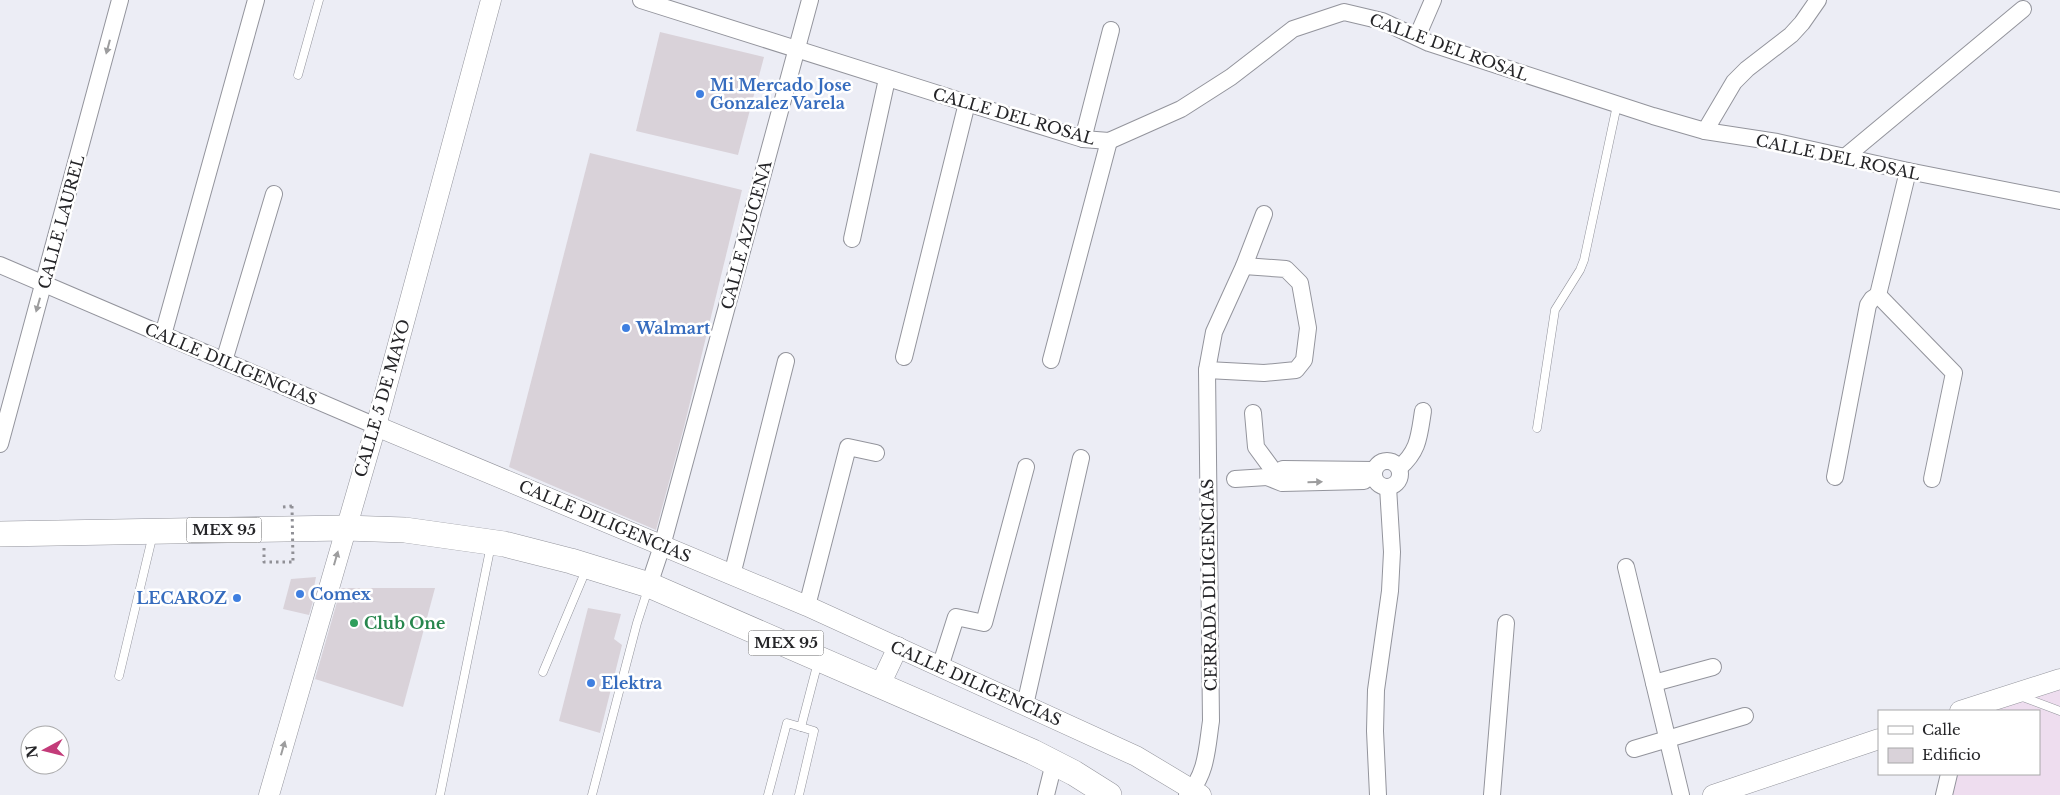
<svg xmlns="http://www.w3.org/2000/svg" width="2060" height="795" viewBox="0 0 2060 795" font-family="'Libre Baskerville',serif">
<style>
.education{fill:#eeddef}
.building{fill:#d9d2d9}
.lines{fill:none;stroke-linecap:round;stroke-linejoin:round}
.service-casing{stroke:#93949c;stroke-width:9}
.minor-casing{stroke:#93949c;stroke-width:18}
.tertiary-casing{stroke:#93949c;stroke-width:21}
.primary-casing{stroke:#93949c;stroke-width:26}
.path{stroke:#909096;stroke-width:3;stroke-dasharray:2.5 4;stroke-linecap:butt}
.service{stroke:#fff;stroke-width:8}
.minor{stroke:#fff;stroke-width:16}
.tertiary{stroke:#fff;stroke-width:20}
.primary{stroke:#fff;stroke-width:25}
.path-bridge{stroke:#909096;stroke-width:3;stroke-dasharray:2.5 4;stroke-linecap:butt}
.oneway{fill:#9d9d9e}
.shop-dot{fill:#3f7fe0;stroke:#fff;stroke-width:2}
.leisure-dot{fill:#2e9e5b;stroke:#fff;stroke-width:2}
.labels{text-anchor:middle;stroke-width:5;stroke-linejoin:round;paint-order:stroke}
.shield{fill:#fff;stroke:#666668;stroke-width:1}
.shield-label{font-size:15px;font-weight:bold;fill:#252528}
.street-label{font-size:16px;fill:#252528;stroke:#fff}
.shop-label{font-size:16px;font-weight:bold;fill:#366cbe;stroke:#fff;text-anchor:start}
.leisure-label{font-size:16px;font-weight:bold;fill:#27864d;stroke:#fff;text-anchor:start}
</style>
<rect width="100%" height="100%" fill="#ecedf5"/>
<!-- education -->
<polygon class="education" points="2060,689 2060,795 1949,795 1954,774 2039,774 2039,711 1984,711"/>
<!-- building -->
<g class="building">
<polygon points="660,32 764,57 738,155 636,131"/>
<polygon points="590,153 742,190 684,427 656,530 509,467"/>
<polygon points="316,577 314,587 317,587 309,615 283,609 291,579"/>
<polygon points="341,588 435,588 403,707 315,679"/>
<polygon points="588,608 621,614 614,639 622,645 600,733 559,721"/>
</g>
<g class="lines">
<!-- service casing -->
<g class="service-casing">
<g id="service">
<polyline points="298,75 319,0"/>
<polyline points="1537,428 1555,310 1580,270 1584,260 1617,105"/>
<polyline points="543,672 586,570"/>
<polyline points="119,676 153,534"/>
<polyline points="2020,696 2060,711"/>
<polyline points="440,795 491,545"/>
<polyline points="592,795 637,623 648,589"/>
<polyline points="768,795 787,723 801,727 818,662"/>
<polyline points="799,795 814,731 801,727"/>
</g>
</g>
<!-- minor casing -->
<g class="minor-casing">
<g id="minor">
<polyline points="641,0 967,103 1083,139 1109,141 1181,109 1231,77 1293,29 1344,12 1382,21 1429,43 1653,116 1705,131 1777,142 1908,171 2060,201"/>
<polyline points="1417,37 1433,0"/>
<polyline points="1705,131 1734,82 1747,69 1791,35 1802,23 1818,0"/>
<polyline points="1083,139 1111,30"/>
<polyline points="1845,157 2023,9"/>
<polyline points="852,239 887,79"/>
<polyline points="0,265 376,426"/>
<polyline points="1878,295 1954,373 1932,479"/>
<polyline points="163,335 256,0"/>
<polyline points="904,357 967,103"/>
<polyline points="1051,360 1109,141"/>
<polyline points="224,361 274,194"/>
<polyline points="1207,370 1264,373 1296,370 1304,360 1308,328 1300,283 1286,269 1244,266"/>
<polyline points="1253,413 1256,447 1281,481"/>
<polyline points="0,444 120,0"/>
<circle cx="1387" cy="474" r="13"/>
<path d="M1399,468C1419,451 1419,436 1423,411"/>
<polyline points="1267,477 1282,483 1364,481"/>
<polyline points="1835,477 1868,305 1872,299 1878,295 1908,171"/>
<polyline points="1235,479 1267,477 1283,469 1374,470"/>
<polyline points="1626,567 1681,795"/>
<polyline points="732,575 786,361"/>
<polyline points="649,585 662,546 810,0"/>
<polyline points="807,606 848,447 876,453"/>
<polyline points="940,667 956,617 984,623 1026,467"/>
<polyline points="1654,683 1713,667"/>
<polyline points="1025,705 1081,458"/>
<polyline points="1634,749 1745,716"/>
<polyline points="1046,795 1054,763"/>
<path d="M1187,795C1207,775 1207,747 1211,721L1207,370L1214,332L1244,266L1264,214"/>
<polyline points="1378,795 1375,731 1376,690 1390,591 1392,552 1388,487"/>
<polyline points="1492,795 1506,623"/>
<polyline points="1944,795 1949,774"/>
</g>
</g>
<!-- tertiary casing -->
<g class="tertiary-casing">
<g id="tertiary">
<polyline points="376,426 807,606 1136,756 1201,795"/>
<polyline points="880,685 898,647"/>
<polyline points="1960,711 2060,679"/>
<polyline points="269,795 376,426 491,0"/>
<polyline points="1713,795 1879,739"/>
</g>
</g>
<!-- primary casing -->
<g class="primary-casing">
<polyline id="primary" points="0,534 345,528 405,530 504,544 571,561 649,585 1033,752 1074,773 1109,795"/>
</g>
<!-- path -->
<g class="path">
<polyline points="283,507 292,506"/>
<polyline points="264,548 264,562 293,562"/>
</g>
<!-- service -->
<use href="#service" class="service"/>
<!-- minor -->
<use href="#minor" class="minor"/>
<!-- tertiary -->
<use href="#tertiary" class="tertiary"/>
<!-- primary -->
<use href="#primary" class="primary"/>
<!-- path-bridge -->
<polyline class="path-bridge" points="292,506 293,562"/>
</g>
<!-- one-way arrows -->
<defs><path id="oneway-solid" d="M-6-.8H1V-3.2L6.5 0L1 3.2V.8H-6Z" transform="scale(1.25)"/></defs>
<g class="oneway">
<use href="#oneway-solid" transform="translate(108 47) rotate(105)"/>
<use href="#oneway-solid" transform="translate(38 305) rotate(106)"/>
<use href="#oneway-solid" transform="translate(1315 482) rotate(-1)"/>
<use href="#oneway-solid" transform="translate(336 558) rotate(-74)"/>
<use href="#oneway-solid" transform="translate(283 748) rotate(-74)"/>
</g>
<!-- markers -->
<g class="shop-dot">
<circle cx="700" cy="94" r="5"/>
<circle cx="626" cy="328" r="5"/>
<circle cx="300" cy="594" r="5"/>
<circle cx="237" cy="598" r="5"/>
<circle cx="591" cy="683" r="5"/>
</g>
<circle class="leisure-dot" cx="354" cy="623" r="5"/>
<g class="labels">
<!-- shield labels -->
<g class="shield">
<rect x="186.5" y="517.5" width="75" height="25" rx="4"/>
<rect x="748.5" y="630.5" width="75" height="25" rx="4"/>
</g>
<g class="shield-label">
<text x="224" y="535">MEX 95</text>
<text x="786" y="648">MEX 95</text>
</g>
<!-- street labels -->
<g class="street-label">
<text transform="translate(1449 47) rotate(20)" y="6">CALLE DEL ROSAL</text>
<text transform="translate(1014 116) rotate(16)" y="6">CALLE DEL ROSAL</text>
<text transform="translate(1838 157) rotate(12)" y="6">CALLE DEL ROSAL</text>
<text transform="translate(61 222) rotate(-75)" y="6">CALLE LAUREL</text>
<text transform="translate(746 235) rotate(-75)" y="6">CALLE AZUCENA</text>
<text transform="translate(231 364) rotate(23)" y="6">CALLE DILIGENCIAS</text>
<text transform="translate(382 398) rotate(-74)" y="6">CALLE 5 DE MAYO</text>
<text transform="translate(605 521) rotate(23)" y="6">CALLE DILIGENCIAS</text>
<text transform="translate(1209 585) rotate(-91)" y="6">CERRADA DILIGENCIAS</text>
<text transform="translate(976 683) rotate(24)" y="6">CALLE DILIGENCIAS</text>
</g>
<!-- shop labels -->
<g class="shop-label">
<text x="710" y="91">Mi Mercado Jose<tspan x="710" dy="18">Gonzalez Varela</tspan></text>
<text x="636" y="334">Walmart</text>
<text x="310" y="600">Comex</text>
<text x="227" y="604" text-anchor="end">LECAROZ</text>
<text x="601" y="689">Elektra</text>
</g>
<!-- leisure labels -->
<g class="leisure-label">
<text x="364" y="629">Club One</text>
</g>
</g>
<!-- legend -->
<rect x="1878" y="710" width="162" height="65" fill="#ffffff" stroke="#a8a8a9"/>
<rect x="1888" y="726" width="25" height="8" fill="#ffffff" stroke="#a8a8a9"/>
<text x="1922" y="735" font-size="15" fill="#252528">Calle</text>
<rect x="1888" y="748" width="25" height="15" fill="#d9d2d9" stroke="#a8a8a9"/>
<text x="1922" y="760" font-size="15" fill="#252528">Edificio</text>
<!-- north arrow -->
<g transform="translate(45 750) rotate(263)"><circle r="24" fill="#ffffff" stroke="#a8a8a9"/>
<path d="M0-4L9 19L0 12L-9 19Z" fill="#c33b79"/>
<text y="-8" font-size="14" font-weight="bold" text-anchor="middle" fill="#252528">N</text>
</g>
</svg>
